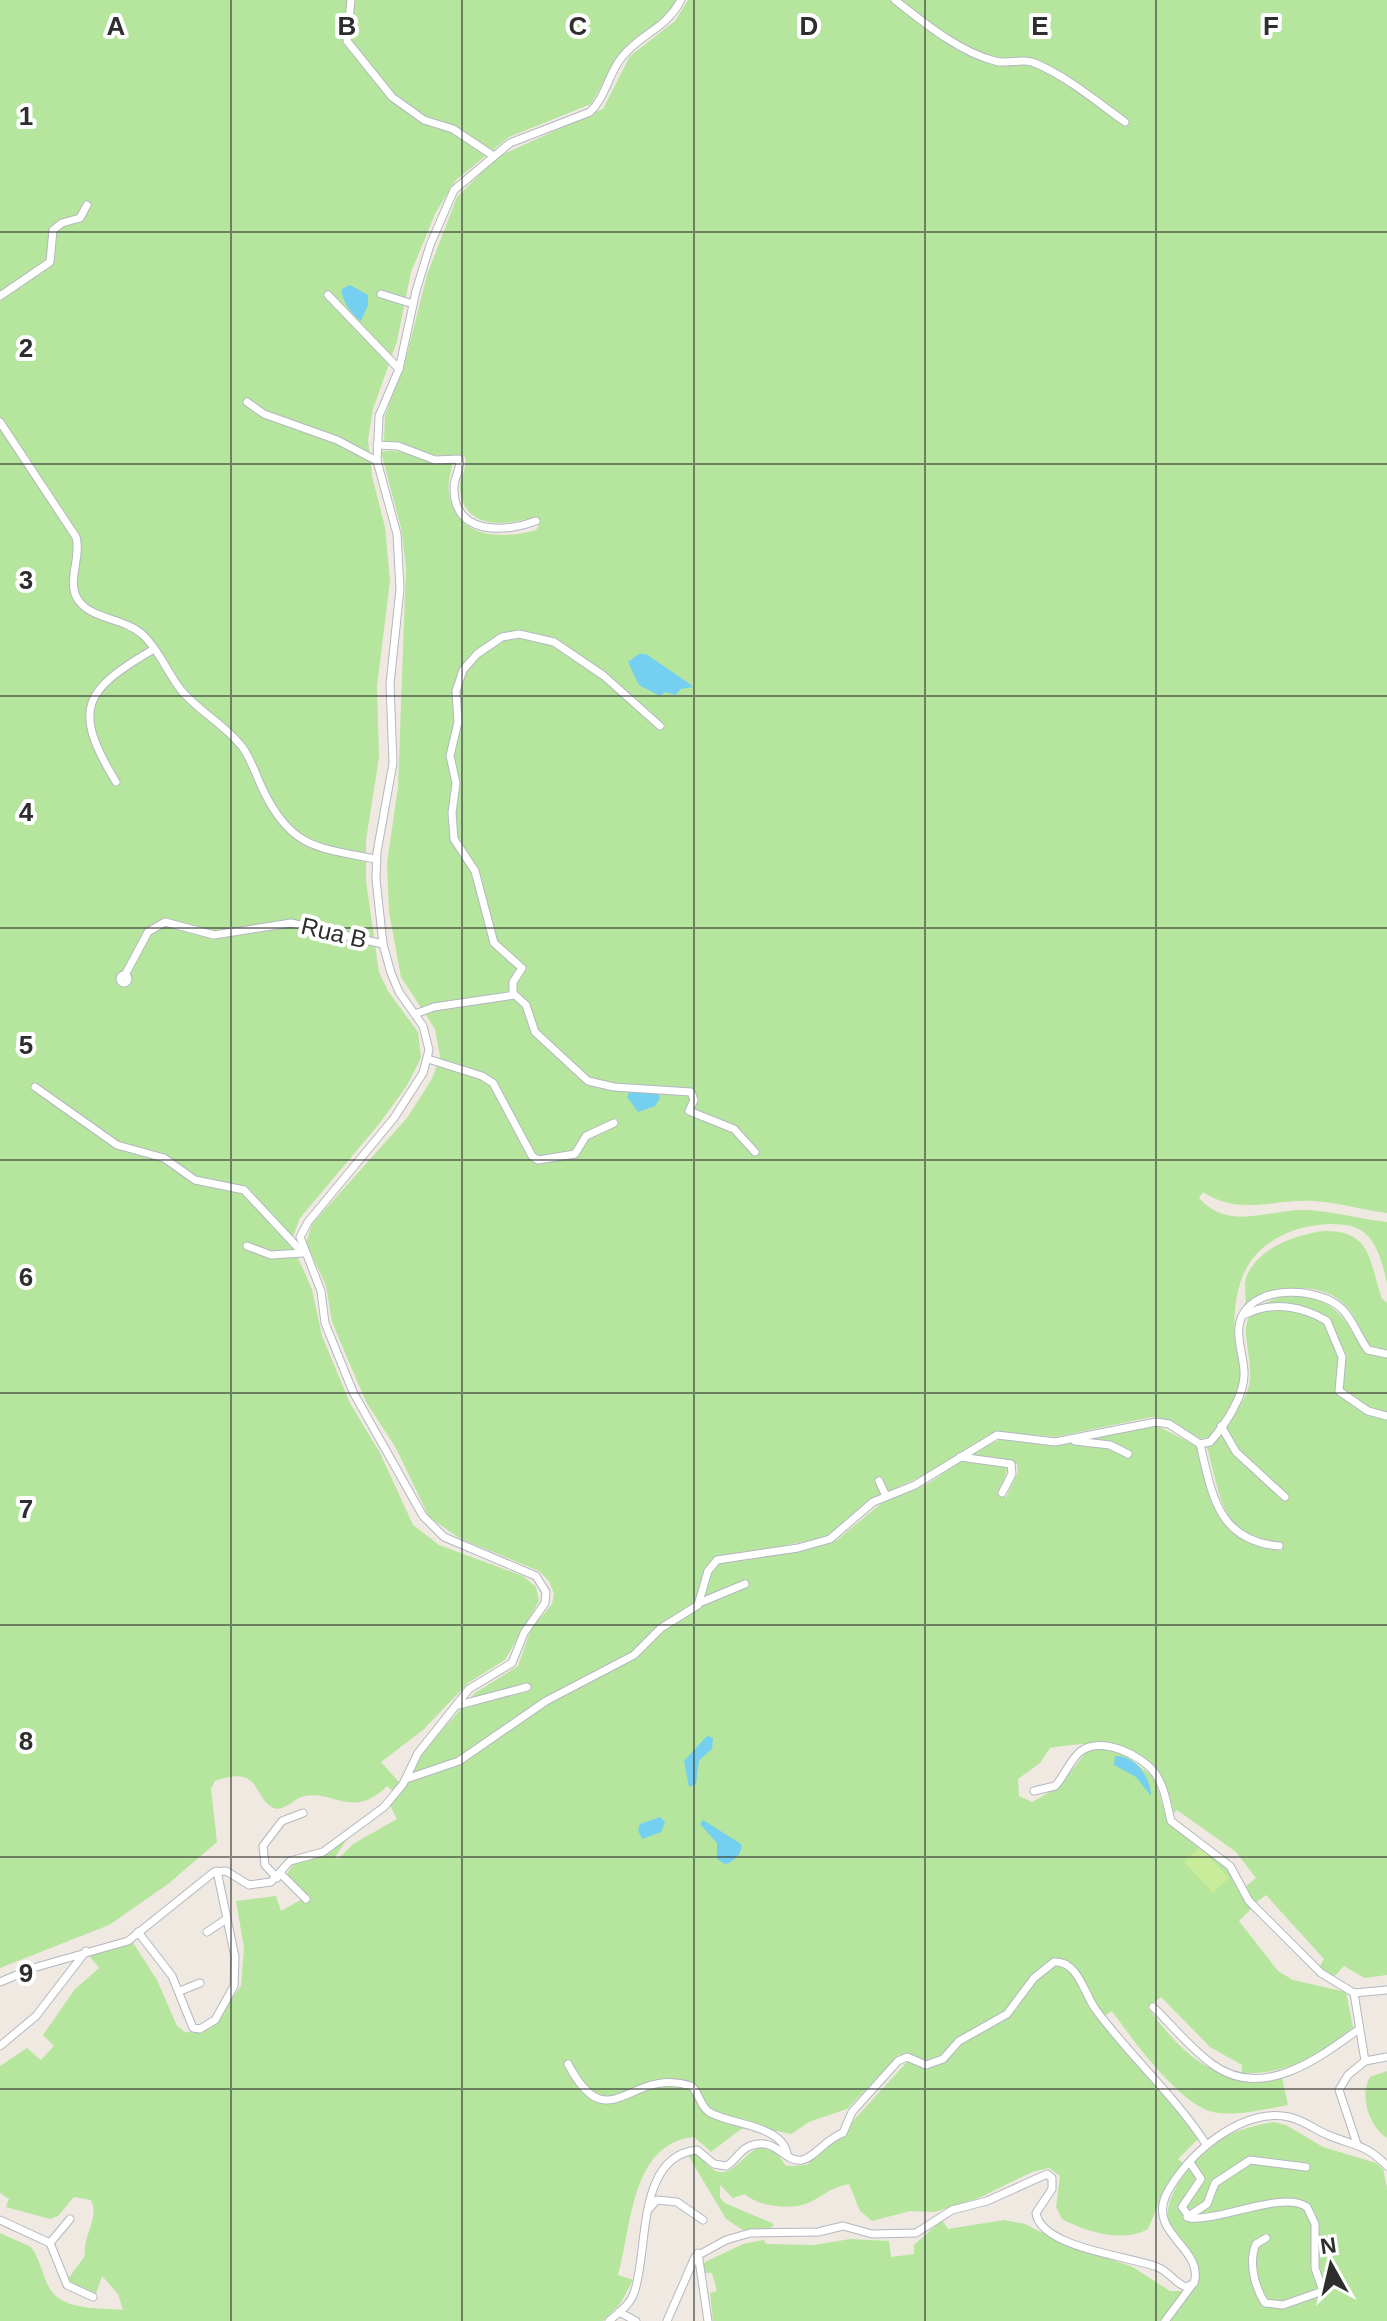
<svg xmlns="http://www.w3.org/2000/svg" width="1387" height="2321" viewBox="0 0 1387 2321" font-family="Helvetica,sans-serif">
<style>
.green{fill:#b6e59e}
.pitch{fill:#c9ec9a}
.water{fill:#75cff0}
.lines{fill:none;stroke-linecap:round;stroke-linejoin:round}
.minor-casing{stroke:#b4b7c1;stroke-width:9}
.minor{stroke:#fff;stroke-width:7}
.grid{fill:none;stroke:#2e2e2e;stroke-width:2;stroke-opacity:0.55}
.labels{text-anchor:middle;stroke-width:8;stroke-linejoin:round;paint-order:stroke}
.street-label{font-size:24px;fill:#2e2e2e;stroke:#fff}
.grid-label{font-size:26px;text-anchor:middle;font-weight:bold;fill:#2e2e2e;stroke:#fff;stroke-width:8;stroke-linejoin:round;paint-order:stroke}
</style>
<rect width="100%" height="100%" fill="#efe9e1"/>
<!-- green -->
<g class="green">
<path d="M0,0H678L662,22L620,53L591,104L509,137L456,180L436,212L411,272L397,341L373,409L368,440L372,476L385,527L390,581L377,686L379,757L366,840V881L379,972L388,991L418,1032L421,1058L406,1087L379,1124L300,1218L291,1242L312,1289L322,1336L350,1403L380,1453L413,1525L439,1545L523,1576L536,1587L539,1601L505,1660L468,1683L423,1730L381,1762L399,1782L393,1791L387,1786C353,1820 335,1790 305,1796C294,1798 289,1808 277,1809C251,1802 265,1763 215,1781L211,1789L217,1842L168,1884L109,1925L0,1968Z"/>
<path d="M688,0H1387V1213C1362,1210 1338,1202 1313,1201C1274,1199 1238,1216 1203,1192L1199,1198C1229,1232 1268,1209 1306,1210C1333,1211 1360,1219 1387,1222V1284C1383,1264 1376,1234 1354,1227C1334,1221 1306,1225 1287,1233C1241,1253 1232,1293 1235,1340C1236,1355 1243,1368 1239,1383C1235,1401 1221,1422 1209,1437L1201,1439L1169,1420L1152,1417L1055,1437L994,1432L927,1474L875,1497L827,1537L713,1560L706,1568L697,1603L633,1654L539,1702L462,1756L411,1774L426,1748L475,1693L518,1666L531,1629L552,1604L554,1594L549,1581L539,1571L459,1538L429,1517L396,1448L366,1402L332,1322L326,1286L306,1242L312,1224L407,1118L432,1079L440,1056L435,1029L401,977L389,912L387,863L398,787L406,568L401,528L381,452C394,446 433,462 452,463C452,472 447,482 449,494C457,538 500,540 536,530L539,525L531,518C502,526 463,529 460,488C459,477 468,468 465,457L433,455L384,441L385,416L405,362L427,275L457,197L497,157L603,109L630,56L675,21Z"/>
<path d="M1323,1231C1373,1230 1369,1262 1382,1299L1387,1303V1350L1368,1345C1362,1332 1356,1317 1346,1306C1319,1278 1273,1287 1245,1307C1247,1297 1243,1284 1247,1275C1260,1247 1296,1235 1323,1231Z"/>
<path d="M1281,1297C1329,1292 1343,1313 1363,1351L1387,1356V1975L1365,1978L1344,1966L1334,1977L1319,1968L1324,1959L1266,1895L1254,1904L1245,1887L1256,1878L1236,1852L1177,1810L1174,1813C1157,1743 1113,1737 1050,1748L1040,1763L1018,1779L1019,1796L1032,1802L1059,1787L1087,1751L1101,1747L1122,1753L1154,1777L1167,1820L1232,1873L1251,1909L1239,1921L1278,1971L1293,1980L1346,1992L1353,2027C1320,2056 1286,2075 1242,2073V2065L1210,2047L1161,1997L1148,2008C1188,2061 1215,2084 1282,2078L1288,2105C1265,2109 1236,2117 1213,2112C1179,2104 1132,2039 1112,2011L1101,2018L1199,2138L1178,2159L1185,2165L1165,2188L1148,2229C1123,2243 1086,2232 1062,2219L1056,2207L1060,2176L1049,2168L1032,2172L981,2197L935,2212L910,2211L872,2221L860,2211L849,2184C827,2188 818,2201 802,2205C785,2209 757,2206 745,2194L733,2198L720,2185V2198L725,2203L774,2224L770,2229L743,2230L726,2219L688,2155L698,2153C703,2158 705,2164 711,2168C730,2183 743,2153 760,2147L777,2153L786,2166L807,2165L825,2146L845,2137L852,2122L907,2062L900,2054L847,2109L809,2122L791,2134L762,2128L741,2129L711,2152L694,2137C630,2143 632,2228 618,2275L633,2280L620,2304L603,2321H0V2233L31,2247C41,2260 42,2276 50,2289C65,2312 100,2307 123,2310L118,2294L102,2276L96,2294L74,2286L68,2279L85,2256C82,2236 100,2219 91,2200L74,2197L58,2216L50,2219L6,2207L9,2199L0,2193V2066L27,2048L41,2060L54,2046L43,2035L75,1989L99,1968L88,1954L132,1941L157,1980L177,2026L185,2032L202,2033L214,2024L241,1986L244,1948L236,1901L276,1896L281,1911L306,1897L286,1875L296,1861L352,1832L335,1857L338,1859L353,1844L397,1819L390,1805L408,1781L467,1760L550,1702L638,1655L659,1632L702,1605L708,1576L717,1562L788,1552L837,1540L883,1502L929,1483L962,1460L1008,1466L1000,1493L1006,1497L1018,1472L1017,1464L968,1455L1001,1439L1060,1445L1156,1425L1196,1446C1219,1501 1211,1542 1282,1551L1281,1544C1220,1535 1221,1498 1207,1447C1217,1443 1222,1434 1228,1425C1236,1411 1249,1395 1250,1379C1252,1339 1227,1313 1281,1297Z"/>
<path d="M1387,2071V2138C1369,2127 1359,2095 1370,2077Z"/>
<path d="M1273,2122L1286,2125L1323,2147L1376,2163L1383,2169L1387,2187V2321H713L710,2293L717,2291L712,2273H705L703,2263L743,2244L764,2240L766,2244L814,2245L850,2239L889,2241L891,2257L914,2254V2245L942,2220L948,2229L1004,2220L1025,2224L1070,2247L1131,2266L1170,2291H1191L1199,2276C1192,2257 1172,2241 1168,2222C1163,2196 1194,2158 1214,2143C1231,2131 1252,2126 1273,2122Z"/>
</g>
<!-- pitch -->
<polygon class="pitch" points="1200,1847 1229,1878 1213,1893 1184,1862"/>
<!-- water -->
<g class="water">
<path d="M350,285L368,295V305L361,321C353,317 340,298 342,289Z"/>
<polygon points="646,654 690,684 693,687 681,689 675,695 665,692 660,696 639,685 628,662 639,654"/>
<polygon points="630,1091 658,1093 660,1098 655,1106 638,1112 627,1097"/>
<polygon points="707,1736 713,1738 712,1749 699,1760 696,1784 689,1787 684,1761"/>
<path d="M1115,1756C1135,1755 1151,1777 1151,1796L1136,1777L1114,1765Z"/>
<polygon points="660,1817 665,1822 661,1832 642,1839 638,1830 640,1824"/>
<path d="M703,1820L741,1844C744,1852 733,1863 725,1864L717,1859V1843L700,1824Z"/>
</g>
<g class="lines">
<!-- minor casing -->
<g class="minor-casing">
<g id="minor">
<polyline points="351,0 347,41 392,97 424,120 453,129 492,155"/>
<path d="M895,0C923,22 959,52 995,61C1010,65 1022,57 1037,64C1069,78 1097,102 1125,122"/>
<polyline points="381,294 413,304"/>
<polyline points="328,295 399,369"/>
<polyline points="0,296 50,262 53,230 62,223 80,218 87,205"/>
<polyline points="247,402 264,414 337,440 377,461"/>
<path d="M0,422L76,537C82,558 65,583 79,601C93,620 125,618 143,635C159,650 167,672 181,690C199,712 226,725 243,748C252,761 257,778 264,792C292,849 319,848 376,859"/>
<path d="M377,445L398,446L435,460L459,459C462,469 453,478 454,489C454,535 505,533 536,521"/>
<path d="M116,782C71,708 84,690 154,649"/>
<circle cx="124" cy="979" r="4"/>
<polyline points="125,975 148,932 165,922 214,935 291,923 383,944"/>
<polyline points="513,994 513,982 522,968 494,943 475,871 454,839 452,813 456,783 450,756 458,722 456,691 463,670 477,654 502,637 519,634 554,642 604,676 660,726"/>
<polyline points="415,1014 434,1007 515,995 526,1005 535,1032 588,1081 614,1087 691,1092 694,1100 689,1111 734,1129 755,1152"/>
<polyline points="428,1059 482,1076 493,1083 532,1156 538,1160 575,1154 586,1136 614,1123"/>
<polyline points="35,1087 117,1145 164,1158 195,1180 244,1190 300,1250"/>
<polyline points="247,1246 271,1255 303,1253"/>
<path d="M1246,1314C1273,1301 1302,1306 1327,1321L1342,1357L1339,1391L1368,1411L1387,1416"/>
<polyline points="1221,1426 1236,1452 1285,1497"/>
<polyline points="1075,1441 1110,1445 1128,1454"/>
<path d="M1200,1444C1212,1495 1218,1541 1279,1546"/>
<polyline points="960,1457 1011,1464 1012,1474 1002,1493"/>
<polyline points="879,1481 886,1496"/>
<polyline points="699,1603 745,1584"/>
<polyline points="459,1705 527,1687"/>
<path d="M406,1779L459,1761L546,1701L634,1655L661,1628L698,1605L708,1571L717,1560L798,1548L830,1539L873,1502L915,1485L997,1435L1055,1442L1156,1422L1169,1424L1200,1444L1210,1442C1225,1425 1246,1394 1244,1371C1243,1353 1234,1333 1242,1316C1257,1284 1320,1287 1342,1309C1354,1321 1358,1337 1368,1350L1387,1354"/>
<path d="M1034,1791L1055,1786C1065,1776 1070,1759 1081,1751C1102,1736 1141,1755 1155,1773C1165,1788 1167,1805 1171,1821L1230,1866L1249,1901L1321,1973L1354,1993L1387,1990"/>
<polyline points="281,1874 306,1899"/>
<polyline points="277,1878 265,1865 263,1846 282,1821 303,1813"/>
<polyline points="138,1932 172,1976 193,2028 200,2029 215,2020 234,1986 235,1957 217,1871"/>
<polyline points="207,1932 225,1920"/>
<path d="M0,1982L33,1968L128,1941L214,1872L226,1871L249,1885L271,1882L290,1861L323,1852L384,1807L403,1784L418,1753L469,1689L512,1663L524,1633L545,1603L546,1592L536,1576L444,1537L423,1516L353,1392L325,1323L321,1291L300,1237L308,1222L394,1118L423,1073L429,1050L423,1026L399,992L391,973L383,944L376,879L377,852L393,763L390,684L400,589L397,534L377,461L379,416L399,369L416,291L430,245L454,190L510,143L590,112C606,97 608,74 622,57C641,33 665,30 681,0"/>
<polyline points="180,1991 200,1983"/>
<polyline points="1354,1993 1365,2061"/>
<path d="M1153,2007C1172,2025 1190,2048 1212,2064C1262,2101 1318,2059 1359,2029"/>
<polyline points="0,2046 36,2016 86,1951"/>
<polyline points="1365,2061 1387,2057"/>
<path d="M568,2064C609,2142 629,2066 691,2086C700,2093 699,2105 709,2112C730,2125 780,2124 787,2153"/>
<polyline points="1357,2144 1339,2090 1348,2075 1365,2061"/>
<path d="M1191,2164L1201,2179L1182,2207L1190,2218C1221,2221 1284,2190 1307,2207L1315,2224V2268L1323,2291L1283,2305L1265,2303C1255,2288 1248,2262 1256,2244L1266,2238"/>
<polyline points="648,2210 657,2200 677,2202 703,2220"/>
<polyline points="1187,2217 1207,2204 1215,2183 1250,2160 1306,2167"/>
<polyline points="0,2220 50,2243 67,2285 93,2297"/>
<polyline points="50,2243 70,2219"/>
<polyline points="698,2253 708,2321"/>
<polyline points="619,2312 636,2321"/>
<path d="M609,2321C618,2313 630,2305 634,2293C649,2253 635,2156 697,2150L714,2164L726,2166C736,2161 739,2150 750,2146C776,2136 784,2163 802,2160C814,2158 827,2138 843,2133L852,2112L898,2061L907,2057L926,2065L943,2059L959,2041L1007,2014L1034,1978L1054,1962C1078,1960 1084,1994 1096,2010C1130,2056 1174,2095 1206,2144"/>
<path d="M667,2321L695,2257L726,2240L750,2233L818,2232L843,2226L872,2234L916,2233L952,2210L987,2201L1047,2174L1052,2178V2189L1036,2213C1041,2248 1129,2256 1157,2267C1169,2271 1176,2285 1187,2287L1194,2283C1205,2249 1148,2234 1166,2195C1186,2155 1241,2107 1289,2117C1304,2120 1315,2130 1328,2135C1354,2146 1366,2144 1387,2166"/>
<polyline points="1165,2321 1192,2285"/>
</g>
</g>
<!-- minor -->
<use href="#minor" class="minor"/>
</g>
<!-- grid -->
<path class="grid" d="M231,0V2321M462,0V2321M694,0V2321M925,0V2321M1156,0V2321M0,232H1387M0,464H1387M0,696H1387M0,928H1387M0,1160H1387M0,1393H1387M0,1625H1387M0,1857H1387M0,2089H1387"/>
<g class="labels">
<!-- street labels -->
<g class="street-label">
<text transform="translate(334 933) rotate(13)" y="8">Rua B</text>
</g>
</g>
<g class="grid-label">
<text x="116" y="35">A</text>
<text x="347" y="35">B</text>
<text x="578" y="35">C</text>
<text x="809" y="35">D</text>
<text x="1040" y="35">E</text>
<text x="1271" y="35">F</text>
<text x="26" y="125">1</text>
<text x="26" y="357">2</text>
<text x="26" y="589">3</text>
<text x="26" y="821">4</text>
<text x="26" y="1054">5</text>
<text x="26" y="1286">6</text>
<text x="26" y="1518">7</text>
<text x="26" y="1750">8</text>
<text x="26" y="1982">9</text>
</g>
<!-- north arrow -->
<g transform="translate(1331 2265) rotate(352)" stroke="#ffffff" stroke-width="6" paint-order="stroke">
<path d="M0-6L14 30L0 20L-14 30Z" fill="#2e2e2e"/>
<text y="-12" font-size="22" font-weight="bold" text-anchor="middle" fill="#2e2e2e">N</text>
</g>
</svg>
